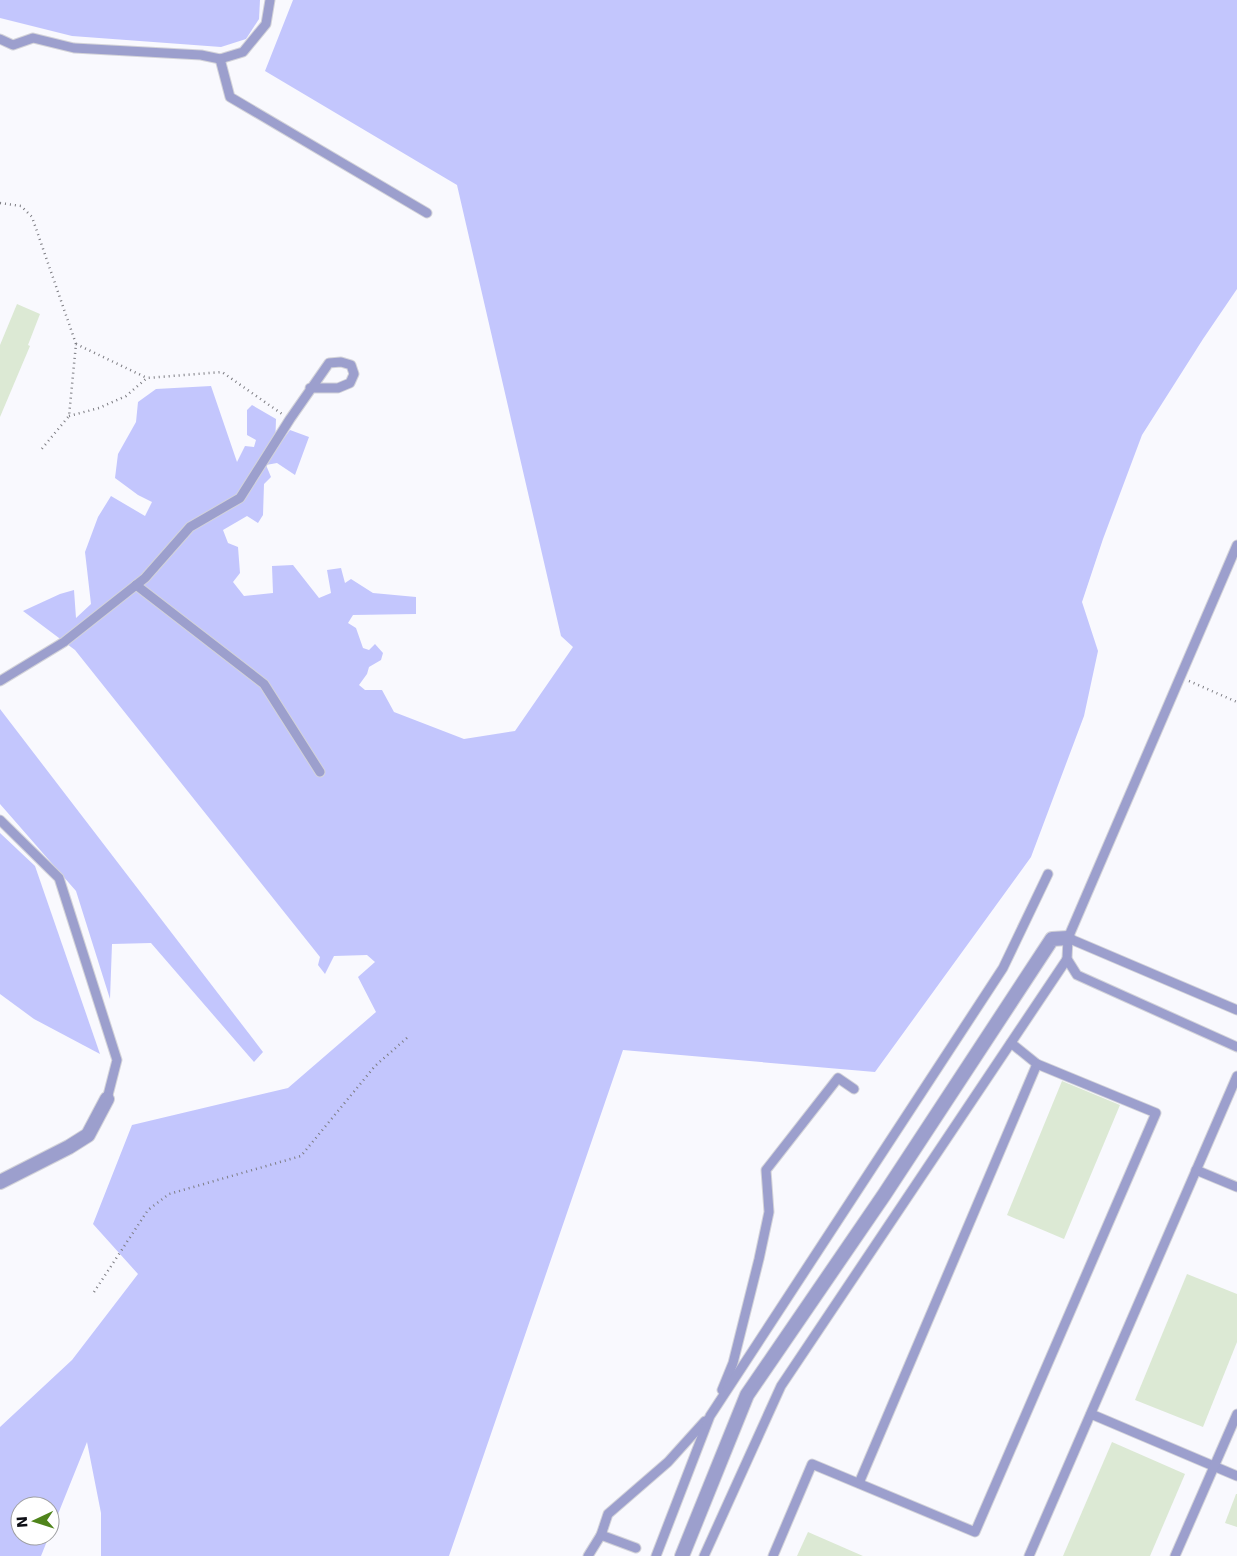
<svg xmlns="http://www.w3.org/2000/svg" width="1237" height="1556" viewBox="0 0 1237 1556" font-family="'DejaVu Sans',sans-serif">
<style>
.green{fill:#c3c6fd}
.building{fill:#dce9d4}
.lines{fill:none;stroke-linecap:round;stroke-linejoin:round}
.service-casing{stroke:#d3d3d9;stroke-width:11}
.minor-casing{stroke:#d3d3d9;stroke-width:16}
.path{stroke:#7c7c82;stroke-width:2.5;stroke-dasharray:1 4;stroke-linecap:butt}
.service{stroke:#9c9fcd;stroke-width:9}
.minor{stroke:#9c9fcd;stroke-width:14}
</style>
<rect width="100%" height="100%" fill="#f9f9fe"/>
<!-- green -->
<g class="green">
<polygon points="0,0 260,0 259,19 246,39 221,47 72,36 0,18"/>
<polygon points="293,0 1237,0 1237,289 1203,339 1142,435 1103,539 1082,602 1098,651 1084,716 1031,857 875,1072 623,1050 449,1556 101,1556 101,1513 87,1442 50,1534 50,1506 20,1506 20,1536 49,1536 41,1556 0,1556 0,1427 72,1360 138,1274 93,1224 132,1125 288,1088 376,1012 358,977 375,962 367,955 334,956 325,974 318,965 320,957 75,650 23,611 60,594 74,590 76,618 91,604 85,552 98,517 111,496 145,516 152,502 138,495 115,478 118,454 136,422 138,402 156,389 211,386 237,462 245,446 254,447 256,440 247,435 247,410 252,405 276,419 275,450 290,430 309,437 295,475 277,463 266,465 271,477 264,484 263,515 258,523 247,516 223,530 228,543 238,547 240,573 233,582 244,596 273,593 272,566 293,565 319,598 331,593 327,570 341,568 345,583 351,579 373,593 416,597 416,614 353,615 348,623 356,628 363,648 369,650 375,644 383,653 381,660 369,667 367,674 359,685 365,690 382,690 394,712 464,739 515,731 573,647 561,636 457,185 265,71"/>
<polygon points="0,709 263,1052 254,1062 151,943 112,944 110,999 76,891 0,804"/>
<polygon points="0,833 35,866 100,1054 34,1019 0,994"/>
</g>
<!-- building -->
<g class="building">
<polygon points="17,304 40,314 28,345 30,346 0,417 0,345"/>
<polygon points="1062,1081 1120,1105 1064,1239 1007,1215"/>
<polygon points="1187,1274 1237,1294 1237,1342 1203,1427 1135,1400"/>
<polygon points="1112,1442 1185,1474 1150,1556 1063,1556"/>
<polygon points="1236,1494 1237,1494 1237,1527 1225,1523"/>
<polygon points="808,1532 863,1556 797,1556"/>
</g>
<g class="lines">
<!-- service casing -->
<g class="service-casing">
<g id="service">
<polyline points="0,39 13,45 33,38 74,48 201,55 220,59 243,52 266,24 270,0"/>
<polyline points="220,59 230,97 427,213"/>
<polyline points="1237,545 1068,938 1067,959 1077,975 1237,1047"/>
<polyline points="136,585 264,684 320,772"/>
<polyline points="0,681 64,642 145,578 190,527 240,498 290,419 329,363 341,362 351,365 354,374 350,383 338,388 310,388"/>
<polyline points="0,820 59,878 117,1060 107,1099"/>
<polyline points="1068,938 1237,1010"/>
<polyline points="1196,1170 1237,1187"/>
<polyline points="722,1390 733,1363 759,1259 769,1212 766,1170 838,1078 854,1089"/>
<polyline points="1091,1414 1237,1476"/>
<polyline points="859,1483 1037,1064"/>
<polyline points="601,1535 608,1514 668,1462 705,1421"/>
<polyline points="588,1556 601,1535 636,1548"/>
<polyline points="656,1556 710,1416 1003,968 1048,874"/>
<polyline points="704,1556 781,1386 1067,959"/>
<polyline points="773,1556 812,1464 975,1532 1156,1113 1037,1064 1011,1043"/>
<polyline points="1029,1556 1237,1076"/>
<polyline points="1175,1556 1237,1414"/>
</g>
</g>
<!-- minor casing -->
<g class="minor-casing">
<g id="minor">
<polyline points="0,1182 69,1147 88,1135 107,1099"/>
<polyline points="682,1556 747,1395 884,1195 1052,939 1068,938"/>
</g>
</g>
<!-- path -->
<g class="path">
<polyline points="0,203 21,206 32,217 76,344 69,416 40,451"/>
<polyline points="76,344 147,378"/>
<polyline points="69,416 99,408 126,396 147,378 222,372 282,414"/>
<polyline points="1189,681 1237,702"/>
<polyline points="94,1292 148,1210 169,1194 301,1156 375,1066 408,1037"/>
</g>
<!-- service -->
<use href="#service" class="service"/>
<!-- minor -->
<use href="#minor" class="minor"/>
</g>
<!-- north arrow -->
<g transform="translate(35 1521) rotate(266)"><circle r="24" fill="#ffffff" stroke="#9e9fa1"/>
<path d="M0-4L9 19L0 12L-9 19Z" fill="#4f841b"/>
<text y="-8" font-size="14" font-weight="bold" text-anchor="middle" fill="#0d0e15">N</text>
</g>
</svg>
